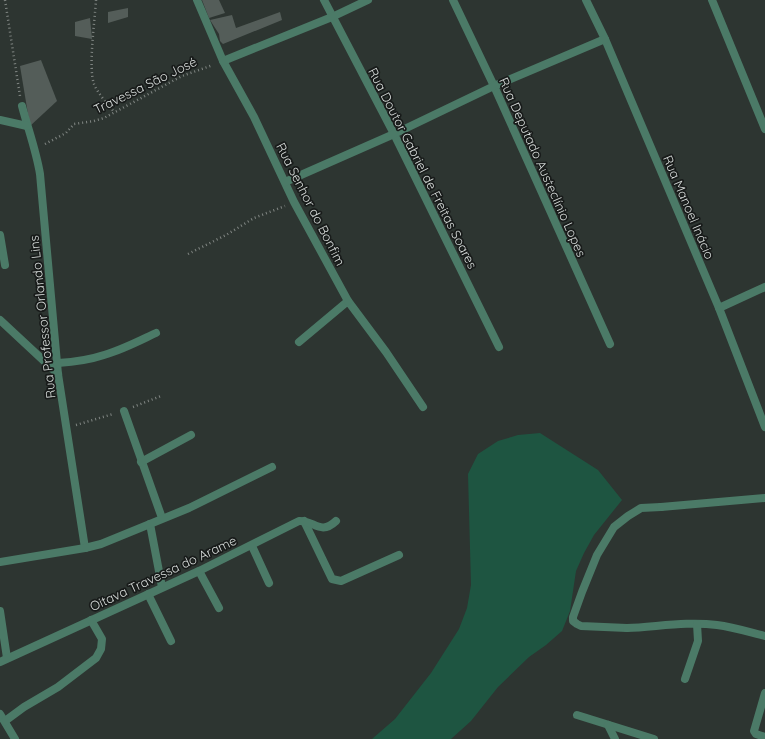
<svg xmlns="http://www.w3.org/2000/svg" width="765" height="739" viewBox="0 0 765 739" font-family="Quicksand,sans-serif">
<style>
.green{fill:#1e5541}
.building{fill:#545d59}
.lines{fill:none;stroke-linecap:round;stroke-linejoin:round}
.path{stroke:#808683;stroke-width:2.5;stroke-dasharray:1 3;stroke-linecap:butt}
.lane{stroke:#4b7a67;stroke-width:8}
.street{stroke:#4b7a67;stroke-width:8}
.labels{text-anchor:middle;stroke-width:3.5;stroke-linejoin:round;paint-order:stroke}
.street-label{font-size:13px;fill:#d7dcda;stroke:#181b1a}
</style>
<rect width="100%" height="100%" fill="#2d3531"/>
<!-- green -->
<polygon class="green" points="540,433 598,470 622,500 594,535 584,553 576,571 570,611 562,631 546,645 529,657 498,687 471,721 451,739 372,739 395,719 431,673 459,629 467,608 471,585 468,474 478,454 498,441 518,435"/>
<!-- building -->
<g class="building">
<polygon points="202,0 219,0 225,13 209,18"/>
<polygon points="128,8 128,17 108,23 108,12"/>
<polygon points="280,12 282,20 223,44 220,41 219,34 210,20 232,15 236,28"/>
<polygon points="90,18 92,39 75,36 75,22"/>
<polygon points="41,60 57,101 30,126 20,66"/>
</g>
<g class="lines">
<!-- path -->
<g class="path">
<polyline points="5,0 20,96"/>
<path d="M96,0C95,19 88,68 94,84C98,94 107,103 114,112"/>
<polyline points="45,144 66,133 74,124 94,121 104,118 182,76 213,65"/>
<polyline points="188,254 226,235 254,218 285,206"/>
<polyline points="133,407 161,396"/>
<polyline points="76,425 113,414"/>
</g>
<!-- lane -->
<g class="lane">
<polyline points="0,235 5,265"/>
<polyline points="299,342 348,301 386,352 423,407"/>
<path d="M58,363C74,362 89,360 104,355C122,350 139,341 156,333"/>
<polyline points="124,411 162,518"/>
<polyline points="141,462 191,435"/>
<polyline points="304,521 332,579 341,581 399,555"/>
<polyline points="150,524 162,587"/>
<polyline points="252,546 269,583"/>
<polyline points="199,571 219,608"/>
<polyline points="148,594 171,641"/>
<polyline points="627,628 581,626 577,624 573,621 573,617 582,592 597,555 614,527 628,516 641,508 661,507"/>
</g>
<!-- street -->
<g class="street">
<polyline points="197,0 223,61 254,117 294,202 348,301"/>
<polyline points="324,0 394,134 499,347"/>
<polyline points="453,0 494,86 610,344"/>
<polyline points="586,0 605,39 719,308 765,427"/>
<polyline points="712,0 765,129"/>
<polyline points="223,61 332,17 368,0"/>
<path d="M22,106C28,129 36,150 40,174L58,374L85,548"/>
<polyline points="0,120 27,126"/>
<polyline points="285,182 394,134 494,86 605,39"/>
<polyline points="719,308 765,287"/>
<polyline points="0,320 58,374"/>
<polyline points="661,507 765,498"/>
<polyline points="0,562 85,548 101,544 189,508 272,467"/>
<polyline points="0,611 7,658"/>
<path d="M627,628C656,627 687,621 717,625C733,627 749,632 765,636"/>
<path d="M0,662L199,571L299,521C314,520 320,536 336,521"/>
<polyline points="685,679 698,641 697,624"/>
<polyline points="765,693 754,731 756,734 765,737"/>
<polyline points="0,714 15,739"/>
<polyline points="577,715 654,739"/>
<polyline points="5,721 24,707 58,687 96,658 101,649 102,639 91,620"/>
<polyline points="608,725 615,739"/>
</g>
</g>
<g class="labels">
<!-- street labels -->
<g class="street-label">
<text transform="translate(145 85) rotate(-26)" y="5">Travessa São José</text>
<text transform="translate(543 167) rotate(66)" y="5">Rua Deputado Austeclínio Lopes</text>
<text transform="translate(423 168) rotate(63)" y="5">Rua Doutor Gabriel de Freitas Soares</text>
<text transform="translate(311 204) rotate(63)" y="5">Rua Senhor do Bonfim</text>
<text transform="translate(689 207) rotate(67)" y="5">Rua Manoel Inácio</text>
<text transform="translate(42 317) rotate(-96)" y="5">Rua Professor Orlando Lins</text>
<text transform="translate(163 573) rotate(-25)" y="5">Oitava Travessa do Arame</text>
</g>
</g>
</svg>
